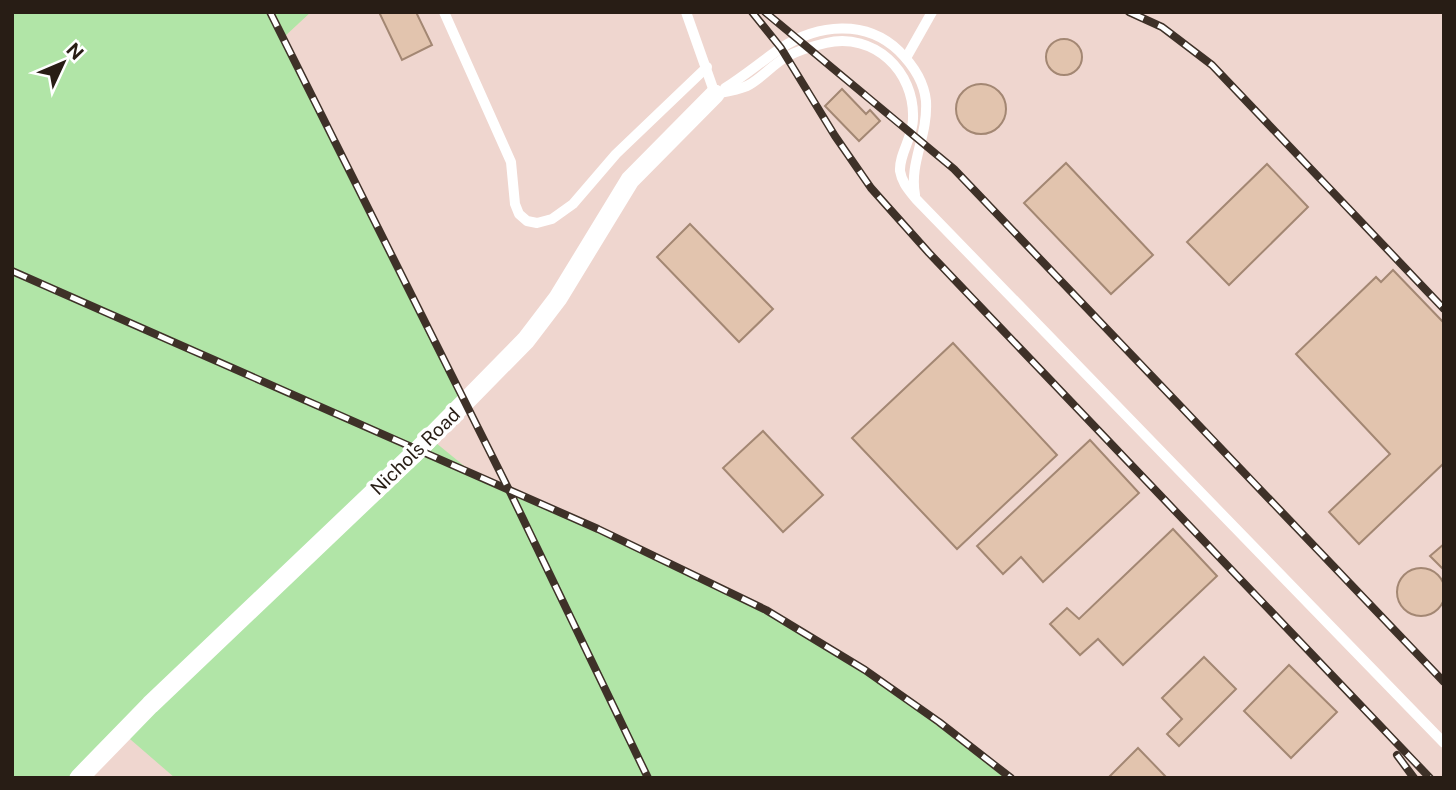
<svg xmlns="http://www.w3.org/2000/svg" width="1456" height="790" viewBox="0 0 1456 790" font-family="'Public Sans',sans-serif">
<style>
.industrial{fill:#efd6cf}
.green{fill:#b1e5a7}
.building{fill:#e2c4ae;stroke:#a38773;stroke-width:2}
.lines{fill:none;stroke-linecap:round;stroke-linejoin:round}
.service{stroke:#fff;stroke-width:10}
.minor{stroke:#fff;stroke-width:19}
.rail-casing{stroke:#3e3128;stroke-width:8}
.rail{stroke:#fff;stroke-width:5;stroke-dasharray:16;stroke-linecap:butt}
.labels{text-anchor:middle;stroke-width:7;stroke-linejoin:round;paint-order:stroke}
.street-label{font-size:19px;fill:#281d15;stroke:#fff}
</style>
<rect width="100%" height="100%" fill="#fedfc9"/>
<!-- industrial -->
<g class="industrial">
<polygon points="311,12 1444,12 1444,778 1006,778 865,670 766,610 474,474 429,438 283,38"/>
<polygon points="123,733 134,741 175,778 79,778"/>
</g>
<!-- green -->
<polygon class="green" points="12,12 311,12 283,38 467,402 430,438 474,474 688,571 766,610 865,670 1006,778 175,778 123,733 79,778 12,778"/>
<!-- building -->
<g class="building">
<polygon points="379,12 416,12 432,45 402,60"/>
<circle cx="1064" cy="57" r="18"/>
<circle cx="981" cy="109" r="25"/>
<polygon points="842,89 866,114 870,110 880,121 859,141 825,106"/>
<polygon points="1066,163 1153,255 1111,294 1024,203"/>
<polygon points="1267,164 1308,207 1229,285 1187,242"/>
<polygon points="690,224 773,309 739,342 657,257"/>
<polygon points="1393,270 1444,323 1444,463 1359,544 1329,512 1390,454 1296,354 1376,277 1381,282"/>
<polygon points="953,343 1057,455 957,549 852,438"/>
<polygon points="763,431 823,495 783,532 723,468"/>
<polygon points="1090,440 1139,493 1043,582 1021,557 1003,574 977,546"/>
<polygon points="1173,529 1217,576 1123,665 1098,639 1080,655 1050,624 1067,608 1079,619"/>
<polygon points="1444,544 1444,570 1430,556"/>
<circle cx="1421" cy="592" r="24"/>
<polygon points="1204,657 1236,689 1179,746 1167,734 1182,719 1162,698"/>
<polygon points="1289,665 1337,712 1291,758 1244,711"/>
<polygon points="1138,748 1167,778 1108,778"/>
</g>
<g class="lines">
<!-- service -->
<g class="service">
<polyline points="444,12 511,162 515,204 519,214 527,221 537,223 552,219 573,204 616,154 707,67"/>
<polyline points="686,12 715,94"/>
<polyline points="906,58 932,12"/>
<path d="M725,88C744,76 762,61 781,48C818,24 866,19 899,51C913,65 924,81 926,101C928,137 909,162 915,195"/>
<path d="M715,94C725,92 737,90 747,86C761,79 772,65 786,57C797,51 813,46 826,43C874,32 915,71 913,119C913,137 899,154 900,171C902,183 909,190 916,199L1444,743"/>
</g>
<!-- minor -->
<polyline class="minor" points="79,778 150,705 419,449 526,340 558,298 630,180 715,94"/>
<!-- rail casing -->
<g class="rail-casing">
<g id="rail">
<polyline points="270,12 511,494 648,778"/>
<polyline points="752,12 781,48 835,136 871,188 929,253 1430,778"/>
<polyline points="765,12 954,169 1444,682"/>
<polyline points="1129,12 1162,27 1212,65 1444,309"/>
<polyline points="12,271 598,529 766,610 865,670 939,722 1011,778"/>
<polyline points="1397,755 1414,778"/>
</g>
</g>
<!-- rail -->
<use href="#rail" class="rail"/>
</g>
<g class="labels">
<!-- street labels -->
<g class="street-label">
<text transform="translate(415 451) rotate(-44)" y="7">Nichols Road</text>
</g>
</g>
<!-- border -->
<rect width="1456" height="790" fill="none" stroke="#281d15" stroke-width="28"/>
<!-- north arrow -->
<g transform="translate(63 63) rotate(46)" stroke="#ffffff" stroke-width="5" paint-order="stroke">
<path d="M0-5L12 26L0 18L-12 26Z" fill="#281d15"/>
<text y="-10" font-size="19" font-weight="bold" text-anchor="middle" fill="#281d15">N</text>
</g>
</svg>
